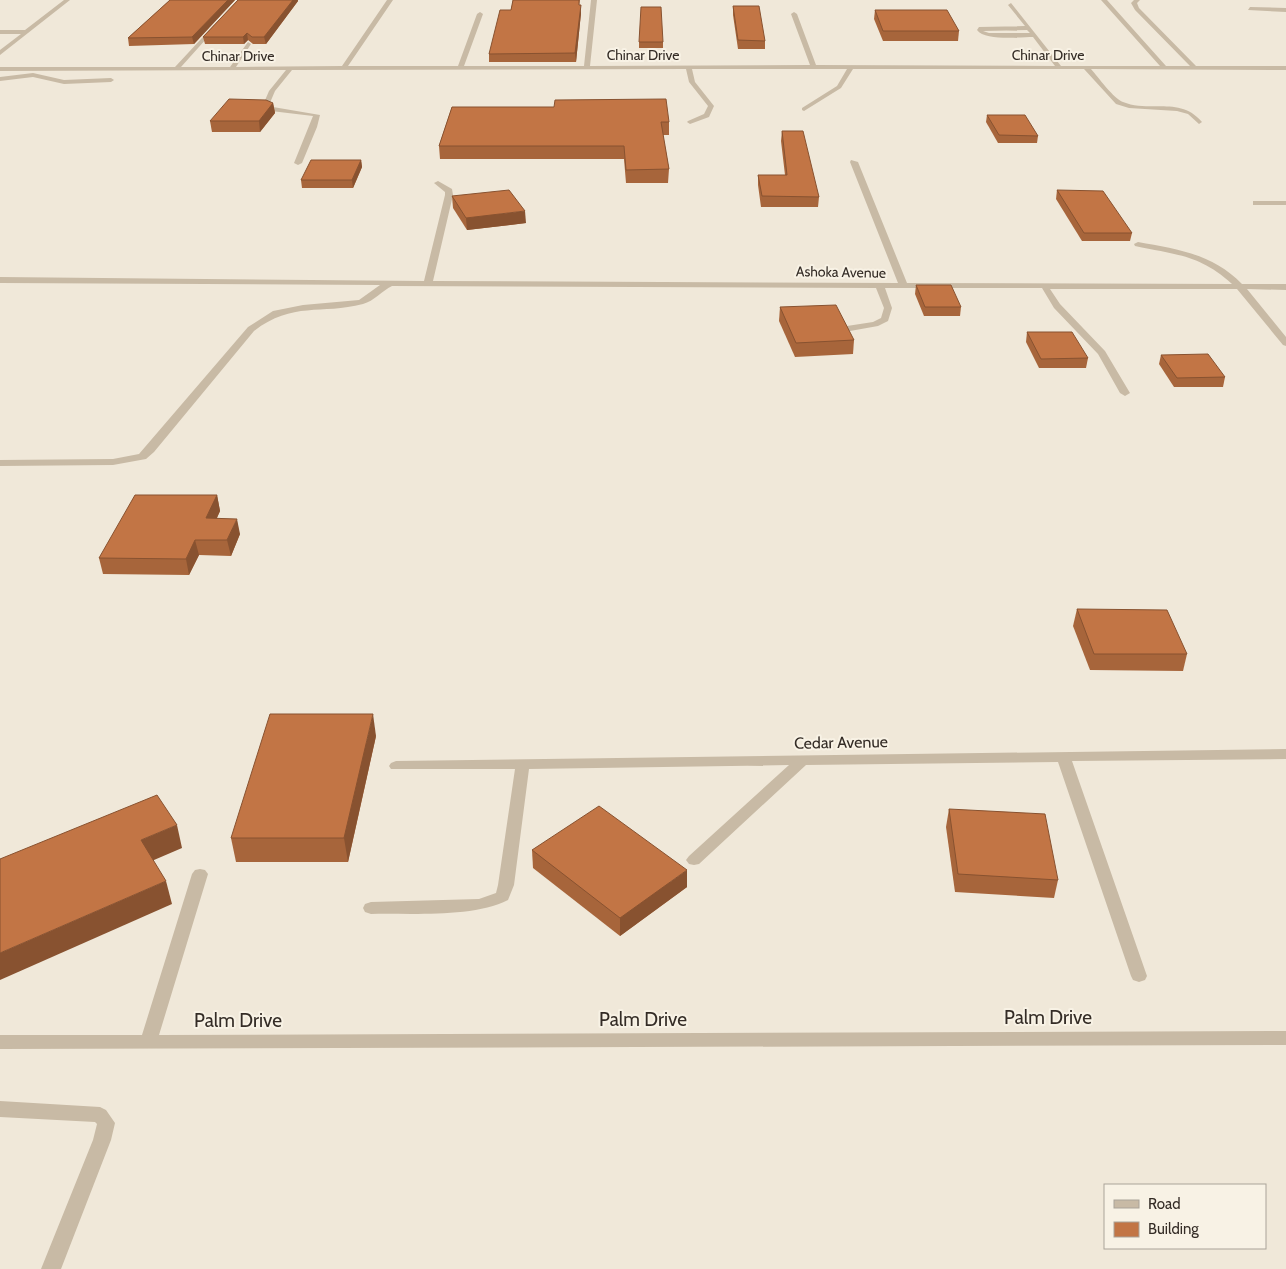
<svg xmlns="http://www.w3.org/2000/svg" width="1286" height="1269" viewBox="0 0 1286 1269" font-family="Cabin,sans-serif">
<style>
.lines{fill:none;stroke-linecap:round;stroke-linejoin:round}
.minor{fill:#c8baa5;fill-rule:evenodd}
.wall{fill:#a7653b}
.shaded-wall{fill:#885230}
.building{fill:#c27545;stroke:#885230}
.labels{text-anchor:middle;stroke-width:4;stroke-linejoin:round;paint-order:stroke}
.far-street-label{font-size:14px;fill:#342c26;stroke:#f8f2e5}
.street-label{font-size:16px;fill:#342c26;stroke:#f8f2e5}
.near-street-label{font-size:19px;fill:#342c26;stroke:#f8f2e5}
</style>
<rect width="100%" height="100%" fill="#f0e8d9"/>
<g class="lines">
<!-- minor -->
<g class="minor">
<polygon points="64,0 70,0 0,55 0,50 21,34 0,34 0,30 25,30"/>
<path d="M387,0H393L348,66H458L477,14L480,12L483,14L464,66H584L591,0H597L590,66L810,65L791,14L794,12L797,14L816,65L1055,66L1033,37C1019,37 985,41 977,30L979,27L1025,26L1008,5L1011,3L1061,66H1160L1101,0H1107L1166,66H1190L1135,10L1131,3L1134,0H1140L1137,3L1139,8L1196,66H1286V70L1091,69C1098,77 1114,99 1123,102C1150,113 1180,96 1202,122L1199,124L1188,114L1177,111L1129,108L1116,104L1084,69H853L841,88L804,111L802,110V108L837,86L847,69H692L695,82L714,106L709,117L690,124L687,122L688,121L704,114L708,106L689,82L686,69L292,70L275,91L269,105L273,107L320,115L317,127L302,163L298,165L294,163L313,116L271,111L263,105L269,91L286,70L0,71V67H175L214,25L216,28L181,67H230L248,42L251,44L236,67L342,66ZM1027,30L1030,33H989L983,31Z"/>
<polygon points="1250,7 1286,8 1286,12 1248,10"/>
<polygon points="33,73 64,80 111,78 114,80 111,82 64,84 33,77 0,81 0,77"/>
<path d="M851,160L858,162L907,283L1232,284C1199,254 1176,255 1135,246L1134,244L1138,242C1177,249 1213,254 1242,284H1286V290L1247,289L1286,337V346L1283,345L1237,289H1050L1060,304L1105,351L1130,393L1125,396L1120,393L1098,354L1054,308L1042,288H885L892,308L888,321L878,326L850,331L845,328L847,326L873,322L881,318L884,308L876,288L392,286C382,291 374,301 363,304C321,315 293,301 254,331L154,452L146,459L113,465L0,466V460L113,459L139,454L248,327L273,311L303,305L359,300L380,285L0,283V277L424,281L445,195V192L434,183L438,181L452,189L453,195L433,281L898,283L850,162Z"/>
<rect x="1253" y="201" width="33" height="4"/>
<path d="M1286,749V759L1072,761L1147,976L1145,980L1139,982L1133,980L1131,976L1058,762L806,765L699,864L694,865L689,864L686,860L689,856L789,765L529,769L514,885L508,900C473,918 411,913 371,914L365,912L363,908L365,904L371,902L479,899L496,893L498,885L515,769H391L389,766L391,763L396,761Z"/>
<polygon points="200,869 205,870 208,874 159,1035 1286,1031 1286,1045 0,1049 0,1035 142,1035 192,874 195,870"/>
<polygon points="0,1101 100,1107 106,1110 115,1123 111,1140 61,1269 41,1269 93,1140 97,1124 95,1122 0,1117"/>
</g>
</g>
<!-- wall -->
<g class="wall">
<polygon points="170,0 235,0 194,44 129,46 128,38"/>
<polygon points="238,0 298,0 298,1 266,44 253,44 248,40 244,44 205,44 203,37"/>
<polygon points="513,0 580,0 579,5 581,13 576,62 489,62 489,54 511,10"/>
<polygon points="733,6 765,41 765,49 738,49 733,15"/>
<polygon points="875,10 959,31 958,41 883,41 874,19"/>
<rect x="639" y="42" width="24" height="6"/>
<polygon points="273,103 275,113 260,132 212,132 210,121"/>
<polygon points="452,107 669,122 669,135 663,135 669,169 668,183 626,183 624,159 440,159 439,146"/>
<polygon points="987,115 1038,136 1037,143 998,143 986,122"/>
<polygon points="782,131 819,197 818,207 761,207 758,185 758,175 785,175 781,141"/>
<polygon points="361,160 362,167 353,188 302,188 301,180"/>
<polygon points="1057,190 1132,233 1130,241 1082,241 1056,199"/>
<polygon points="452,196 526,223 467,230 453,208"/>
<polygon points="916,285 961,307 960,316 924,316 915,294"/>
<polygon points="780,307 854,340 853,354 795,357 779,321"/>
<polygon points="1027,332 1088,358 1086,368 1039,368 1026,342"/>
<polygon points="1161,355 1225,377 1223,387 1174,387 1159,364"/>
<polygon points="217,495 220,511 217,518 240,534 231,556 199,555 189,575 103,574 99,558"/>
<polygon points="1077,609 1187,654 1183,671 1090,670 1073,626"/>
<polygon points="376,736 348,862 236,862 231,838"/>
<polygon points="949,809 1058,880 1054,898 955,892 946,827"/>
<polygon points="532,850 687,887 620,936 533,868"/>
</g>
<!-- shaded-wall -->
<g class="shaded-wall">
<polygon points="228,0 235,0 194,44 192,37"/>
<polygon points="293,0 298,0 298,1 266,44 264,37"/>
<polygon points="581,5 581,13 576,62 575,53"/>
<polygon points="247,33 248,40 244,44 243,37"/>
<polygon points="273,103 275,113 260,132 259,121"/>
<polygon points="361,160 362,167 353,188 352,180"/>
<polygon points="525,211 526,223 467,230 466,218"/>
<polygon points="217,495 220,511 209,534 206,518"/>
<polygon points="237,519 240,534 231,556 227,540"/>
<polygon points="195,540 199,555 189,575 186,559"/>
<polygon points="373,714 376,736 348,862 344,838"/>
<polygon points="177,825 182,848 147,863 141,840"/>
<polygon points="687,870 687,887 620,936 620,918"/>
<polygon points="166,881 172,904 0,980 0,953"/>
</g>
<!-- building -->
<g class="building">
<polygon points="170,0 228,0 192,37 128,38"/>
<polygon points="238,0 293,0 264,37 252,37 247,33 243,37 203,37"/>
<polygon points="513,0 579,0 579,5 581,5 575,53 489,54 500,10 511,10"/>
<polygon points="733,6 759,6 765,41 738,40"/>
<polygon points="641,7 661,7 663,42 639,42"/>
<polygon points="875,10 947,10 959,31 883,31"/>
<polygon points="229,99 266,100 273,103 259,121 210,121"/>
<polygon points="666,99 669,122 661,122 669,169 626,170 624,146 439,146 452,107 554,107 555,100"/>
<polygon points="987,115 1025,115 1038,136 999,135"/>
<polygon points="782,131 803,131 819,197 762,196 758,175 787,175"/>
<polygon points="311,160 361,160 352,180 301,180"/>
<polygon points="509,190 525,211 466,218 452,196"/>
<polygon points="1057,190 1103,191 1132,233 1084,233"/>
<polygon points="916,285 951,285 961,307 925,307"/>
<polygon points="836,305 854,340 796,343 780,307"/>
<polygon points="1027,332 1072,332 1088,358 1041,359"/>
<polygon points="1208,354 1225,377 1177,378 1161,355"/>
<polygon points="135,495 217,495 206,518 237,519 227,540 195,540 186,559 99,558"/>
<polygon points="1077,609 1167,610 1187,654 1094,654"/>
<polygon points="270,714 373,714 344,838 231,838"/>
<polygon points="157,795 177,825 141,840 166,881 0,953 0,859"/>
<polygon points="599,806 687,870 620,918 532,850"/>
<polygon points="949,809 1045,814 1058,880 958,874"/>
</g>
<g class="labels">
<!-- far-street labels -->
<g class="far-street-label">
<text x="643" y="60">Chinar Drive</text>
<text x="1048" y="60">Chinar Drive</text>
<text x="238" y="61">Chinar Drive</text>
<text transform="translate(841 272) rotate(1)" y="5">Ashoka Avenue</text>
</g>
<!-- street labels -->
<g class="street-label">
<text transform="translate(841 742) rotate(-1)" y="6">Cedar Avenue</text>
</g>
<!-- near-street labels -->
<g class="near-street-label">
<text x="1048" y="1024">Palm Drive</text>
<text x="643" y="1026">Palm Drive</text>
<text x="238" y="1027">Palm Drive</text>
</g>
</g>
<!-- legend -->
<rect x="1104" y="1184" width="162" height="65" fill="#f8f2e5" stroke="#aaa399"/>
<rect x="1114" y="1200" width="25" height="8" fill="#c8baa5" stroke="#aaa399"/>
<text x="1148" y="1209" font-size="15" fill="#342c26">Road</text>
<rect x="1114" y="1222" width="25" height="15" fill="#c27545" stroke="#aaa399"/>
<text x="1148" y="1234" font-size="15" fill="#342c26">Building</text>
</svg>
